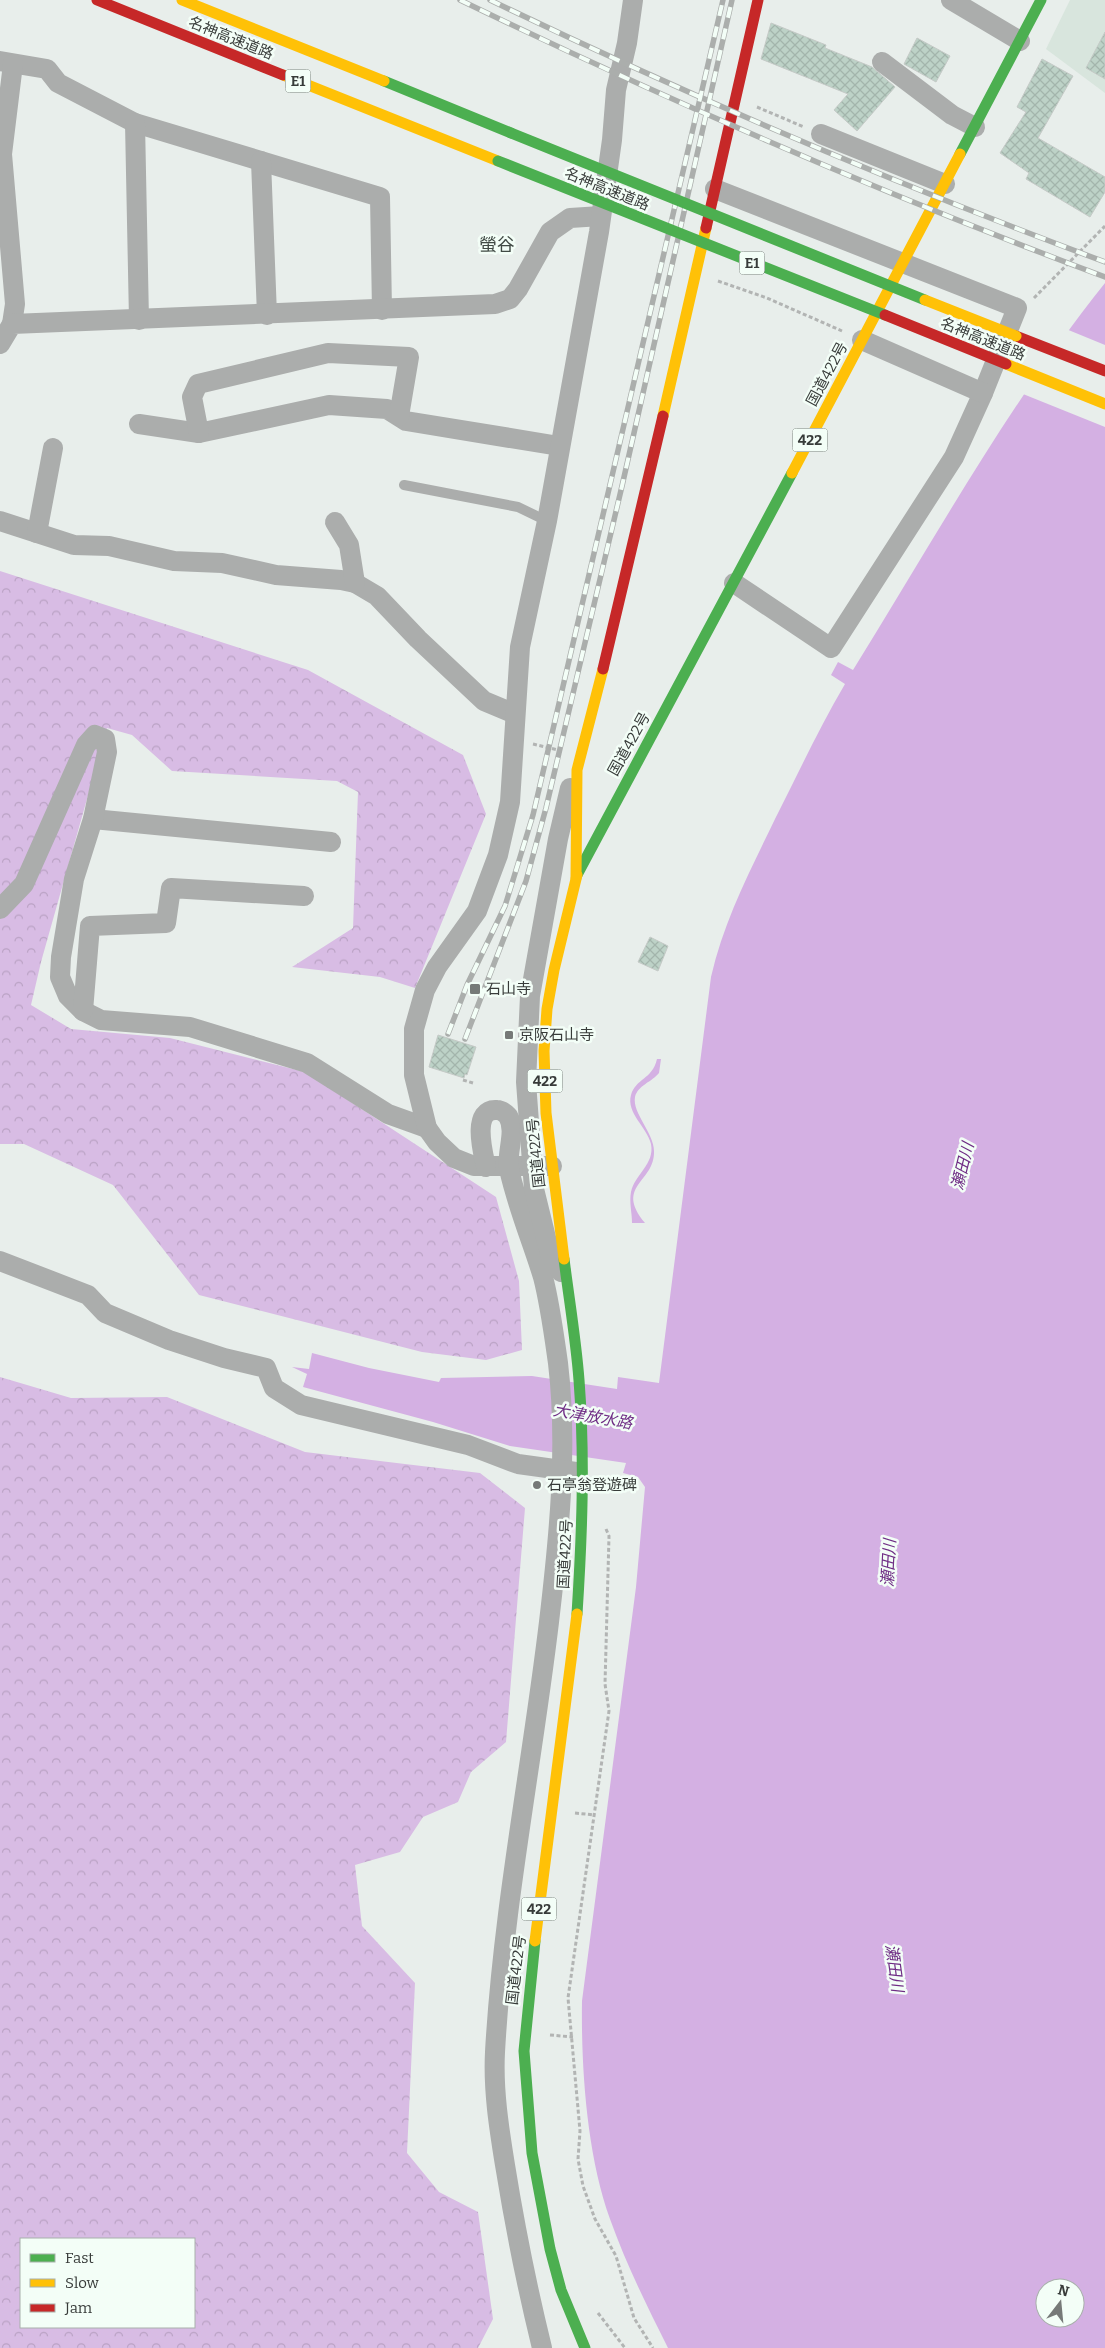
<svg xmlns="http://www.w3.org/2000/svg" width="1105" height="2348" viewBox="0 0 1105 2348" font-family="Bitter,'Noto Sans JP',serif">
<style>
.built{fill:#d8e5dd}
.forest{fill:url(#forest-crowns);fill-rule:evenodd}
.water{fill:#d4b0e3;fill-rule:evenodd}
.pier{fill:#e8eeeb}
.building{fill:url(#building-cross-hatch);stroke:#c5cac7}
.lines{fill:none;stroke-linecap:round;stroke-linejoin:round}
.path{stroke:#b2b4b3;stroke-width:3;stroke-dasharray:4 2.5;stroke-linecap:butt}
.lane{stroke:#abadac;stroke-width:10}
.street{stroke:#abadac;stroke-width:20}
.fast{stroke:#4caf50;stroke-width:11}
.slow{stroke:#ffc107;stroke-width:11}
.jam{stroke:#c62828;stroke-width:11}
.rail-casing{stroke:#abaeac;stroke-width:5.5}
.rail{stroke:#f3fef7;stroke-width:4;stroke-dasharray:11;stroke-linecap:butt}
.fast-bridge{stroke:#4caf50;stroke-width:11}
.slow-bridge{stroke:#ffc107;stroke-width:11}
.jam-bridge{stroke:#c62828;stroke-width:11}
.poi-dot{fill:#767a78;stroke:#f3fef7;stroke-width:2}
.labels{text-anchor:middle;stroke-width:5;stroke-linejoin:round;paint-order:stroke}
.shield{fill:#f3fef7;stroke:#707673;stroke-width:1}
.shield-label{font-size:14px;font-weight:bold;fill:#383c3a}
.street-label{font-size:15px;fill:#383c3a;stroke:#f3fef7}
.poi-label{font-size:15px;fill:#383c3a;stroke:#f3fef7;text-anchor:start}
.water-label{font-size:16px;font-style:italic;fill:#6f2d85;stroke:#f3fef7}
.quarter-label{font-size:18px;fill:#414a45;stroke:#f3fef7}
</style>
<defs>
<pattern id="forest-crowns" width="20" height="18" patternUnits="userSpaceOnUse" patternTransform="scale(1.25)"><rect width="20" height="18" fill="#d8bce4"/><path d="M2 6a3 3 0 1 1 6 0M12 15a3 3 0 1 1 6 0" fill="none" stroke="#baa2c4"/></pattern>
<pattern id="building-cross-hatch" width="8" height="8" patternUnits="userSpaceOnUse" patternTransform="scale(1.25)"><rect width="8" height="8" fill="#bdd2c7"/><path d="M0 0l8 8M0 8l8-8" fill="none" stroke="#a3b5ac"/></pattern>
</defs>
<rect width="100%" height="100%" fill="#e8eeeb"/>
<!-- built -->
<polygon class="built" points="1070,0 1105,0 1105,93 1046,49"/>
<!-- forest -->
<g class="forest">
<polygon points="0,571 308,670 463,755 486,814 415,988 380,977 292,967 353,928 358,792 337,781 172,771 132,735 107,728 41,962 31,1005 71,1029 170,1038 305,1072 496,1197 519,1281 522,1350 486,1360 422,1352 199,1295 113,1185 24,1144 0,1144"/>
<path d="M0,1377L71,1398L167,1397L305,1452L480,1473L525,1508L506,1742L471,1772L458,1802L423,1817L400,1852L355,1865L362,1926L415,1983L407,2153L439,2192L478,2212L493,2319L478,2348H0ZM21,2239H194V2327H21Z"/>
</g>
<!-- water -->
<g class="water">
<path d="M1105,283V2348H668C647,2306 626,2264 610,2219C587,2155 581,2069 582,2001L636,1587L645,1487L638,1477L623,1473L626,1463L510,1446L433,1422L303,1387L307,1374L292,1367L309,1369L312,1353L369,1368L439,1382L441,1378L532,1376L617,1389L618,1377L659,1383L711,977C724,920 750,871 775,819C798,774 819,728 845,684L831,675L838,662L853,670C933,541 1010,402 1105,283ZM1045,2288H1075V2318H1045Z"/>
<path d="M657,1059H661L659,1073C652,1082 638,1085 635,1097C632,1113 654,1133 654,1151C655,1183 614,1185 645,1223H632C632,1213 629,1202 631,1192C635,1174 655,1164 651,1144C647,1127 626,1113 631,1095C636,1078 652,1080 657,1059Z"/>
</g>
<!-- pier -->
<polygon class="pier" points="1066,329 1105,345 1105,427 1023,394"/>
<!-- building -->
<g class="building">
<polygon points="771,23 826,45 825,48 872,67 895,87 857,131 834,110 848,94 761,59"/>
<polygon points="1105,32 1105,79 1086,68"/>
<polygon points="917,38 950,56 936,82 904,64"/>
<polygon points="1042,59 1073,76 1038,138 1105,177 1105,192 1090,217 1026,179 1029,173 1000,153 1026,112 1017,107"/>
<polygon points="650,937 668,946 658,971 638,962"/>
<polygon points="438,1035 476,1047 467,1075 465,1074 464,1078 429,1067"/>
</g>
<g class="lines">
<!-- path -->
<g class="path">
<polyline points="757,107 804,127"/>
<polyline points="718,281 767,298 842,331"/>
<polyline points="1034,298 1105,226"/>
<polyline points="533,744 558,750"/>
<polyline points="463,1080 473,1083"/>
<polyline points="606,1529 609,1536 605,1684 609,1711 568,1998 580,2131 578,2159 583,2186 595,2219 616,2256 634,2318 653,2348"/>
<polyline points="575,1813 594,1815"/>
<polyline points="550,2035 573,2037"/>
<polyline points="598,2313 625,2348"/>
</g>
<!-- lane -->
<polyline class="lane" points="404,485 518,507 547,521"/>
<!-- street -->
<g class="street">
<polyline points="951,0 1020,41"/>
<polyline points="0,61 47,69 58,83 135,123 380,197 382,310"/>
<polyline points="882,62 952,115 975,127"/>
<polyline points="135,123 139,320"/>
<polyline points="821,134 945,184"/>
<polyline points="261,161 267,315"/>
<polyline points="715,189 1017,308 983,393 954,457 831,648 734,583"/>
<polyline points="12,324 15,304 2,154 13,64"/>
<polyline points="862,340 983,393"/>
<polyline points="0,344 12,324 495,304 510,299 518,289 550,232 570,218 601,216"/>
<polyline points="139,424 199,433 329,405 387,409 406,421 559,446"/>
<polyline points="199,433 192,397 198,384 328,353 409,357 399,416"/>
<polyline points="0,521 74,545 109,546 174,561 222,563 276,575 341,580 355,583 377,596 418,639 484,701 515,714"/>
<polyline points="335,522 349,545 355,583"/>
<polyline points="37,533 53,448"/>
<polyline points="93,819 331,842"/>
<polyline points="0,909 24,884 86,745 95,735 105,739 107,752 93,819 74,879 61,957 60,977 68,996 83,1011 101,1020 190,1027 307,1063 388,1114 427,1128"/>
<polyline points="83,1011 90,926 166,923 171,888 304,896"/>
<polyline points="552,1166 474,1166 454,1158 437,1142 427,1128 414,1075 414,1029 425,990 437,967 477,911 498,855 510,802 520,647 547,521 599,232 612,140 616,90 627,43 633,0"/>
<path d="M486,1167C483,1153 471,1108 497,1110C501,1110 505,1113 508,1116C517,1131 506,1153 509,1169C517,1206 532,1241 543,1277C550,1304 554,1335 558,1363C568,1448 559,1537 549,1622C532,1765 503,1908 495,2052C493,2090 499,2128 505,2165C515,2227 527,2287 542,2348"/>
<polyline points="0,1261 88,1295 105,1313 169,1340 224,1358 266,1368 274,1388 301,1405 468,1445 518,1464 576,1472"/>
<polyline points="561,1272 550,1254 534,1189 526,1082 530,996 558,839 570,788"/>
</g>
<!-- fast -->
<g class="fast">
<polyline points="384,81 511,133"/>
<polyline points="960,154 1041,0"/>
<polyline points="577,875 792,473"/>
<path d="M564,1259C569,1299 576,1340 579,1380C585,1458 582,1536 577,1614"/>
<polyline points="535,1941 524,2051 532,2153 550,2249 561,2290 585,2348"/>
</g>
<!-- slow -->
<g class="slow">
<polyline points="182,0 384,81"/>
<polyline points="283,75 498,161"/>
<polyline points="1006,364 1105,404"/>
<polyline points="663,416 706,228"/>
<polyline points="792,473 960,154"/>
<polyline points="576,878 577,770 603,669"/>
<polyline points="564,1259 546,1113 544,1051 547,1009 554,970 577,875"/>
<polyline points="535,1941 577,1614"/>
</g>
<!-- jam -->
<g class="jam">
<polyline points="97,0 283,75"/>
<polyline points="706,228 758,0"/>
<polyline points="1016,336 1105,371"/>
<polyline points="603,669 663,416"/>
</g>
<!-- rail casing -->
<g class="rail-casing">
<g id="rail">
<path d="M460,0C671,102 886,195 1105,277"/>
<path d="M490,0C691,97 896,184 1105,262"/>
<polyline points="448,1034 467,985 505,906 533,815 723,0"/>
<polyline points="465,1039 526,881 546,808 622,486 732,0"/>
</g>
</g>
<!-- rail -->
<use href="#rail" class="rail"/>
<!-- fast-bridge -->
<g class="fast-bridge">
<polyline points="511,133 925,300"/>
<polyline points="498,161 885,315"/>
</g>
<!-- slow-bridge -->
<polyline class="slow-bridge" points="925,300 1016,336"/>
<!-- jam-bridge -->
<polyline class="jam-bridge" points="885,315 1006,364"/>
</g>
<!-- markers -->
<g class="poi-dot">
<rect x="469" y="983" width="12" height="12" rx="2.5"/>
<rect x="504" y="1030" width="10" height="10" rx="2.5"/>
<circle cx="537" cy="1485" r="5"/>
</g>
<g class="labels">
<!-- shield labels -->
<g class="shield">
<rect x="285.5" y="69.5" width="25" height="23" rx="4"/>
<rect x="739.5" y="251.5" width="25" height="23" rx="4"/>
<rect x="792.5" y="428.5" width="35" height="23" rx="4"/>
<rect x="527.5" y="1069.5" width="35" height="23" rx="4"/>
<rect x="521.5" y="1897.5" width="35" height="23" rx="4"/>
</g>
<g class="shield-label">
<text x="298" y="86">E1</text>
<text x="752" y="268">E1</text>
<text x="810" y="445">422</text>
<text x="545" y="1086">422</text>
<text x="539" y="1914">422</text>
</g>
<!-- street labels -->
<g class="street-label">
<text transform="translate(231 38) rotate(22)" y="5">名神高速道路</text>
<text transform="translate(607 189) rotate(22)" y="5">名神高速道路</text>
<text transform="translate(983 339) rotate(22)" y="5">名神高速道路</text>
<text transform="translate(827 374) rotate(-62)" y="5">国道422号</text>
<text transform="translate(629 744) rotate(-61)" y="5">国道422号</text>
<text transform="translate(536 1153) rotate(-96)" y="5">国道422号</text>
<text transform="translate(565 1554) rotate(-87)" y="5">国道422号</text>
<text transform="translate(516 1970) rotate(-83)" y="5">国道422号</text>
</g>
<!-- poi labels -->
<g class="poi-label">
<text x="486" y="994">石山寺</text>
<text x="519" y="1040">京阪石山寺</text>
<text x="547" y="1490">石亭翁登遊碑</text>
</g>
<!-- water labels -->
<g class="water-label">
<text transform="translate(962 1166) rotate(-76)" y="6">瀬田川</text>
<text transform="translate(593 1416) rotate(10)" y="6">大津放水路</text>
<text transform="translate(888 1563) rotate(-87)" y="6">瀬田川</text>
<text transform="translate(895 1968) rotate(82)" y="6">瀬田川</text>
</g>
<!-- quarter labels -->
<g class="quarter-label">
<text x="497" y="251">螢谷</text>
</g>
</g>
<!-- legend -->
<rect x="20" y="2238" width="175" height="90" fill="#f3fef7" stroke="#a8b0ab"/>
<rect x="30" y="2254" width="25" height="8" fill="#4caf50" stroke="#a8b0ab"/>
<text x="65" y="2263" font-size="15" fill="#383c3a">Fast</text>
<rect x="30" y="2279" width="25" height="8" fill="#ffc107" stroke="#a8b0ab"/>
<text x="65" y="2288" font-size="15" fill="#383c3a">Slow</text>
<rect x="30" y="2304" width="25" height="8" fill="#c62828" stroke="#a8b0ab"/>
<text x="65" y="2313" font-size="15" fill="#383c3a">Jam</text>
<!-- north arrow -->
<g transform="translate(1060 2303) rotate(16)"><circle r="24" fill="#f3fef7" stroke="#a8b0ab"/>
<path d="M0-4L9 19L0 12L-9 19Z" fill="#767a78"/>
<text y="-8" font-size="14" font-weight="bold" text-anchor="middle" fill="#383c3a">N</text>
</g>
</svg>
